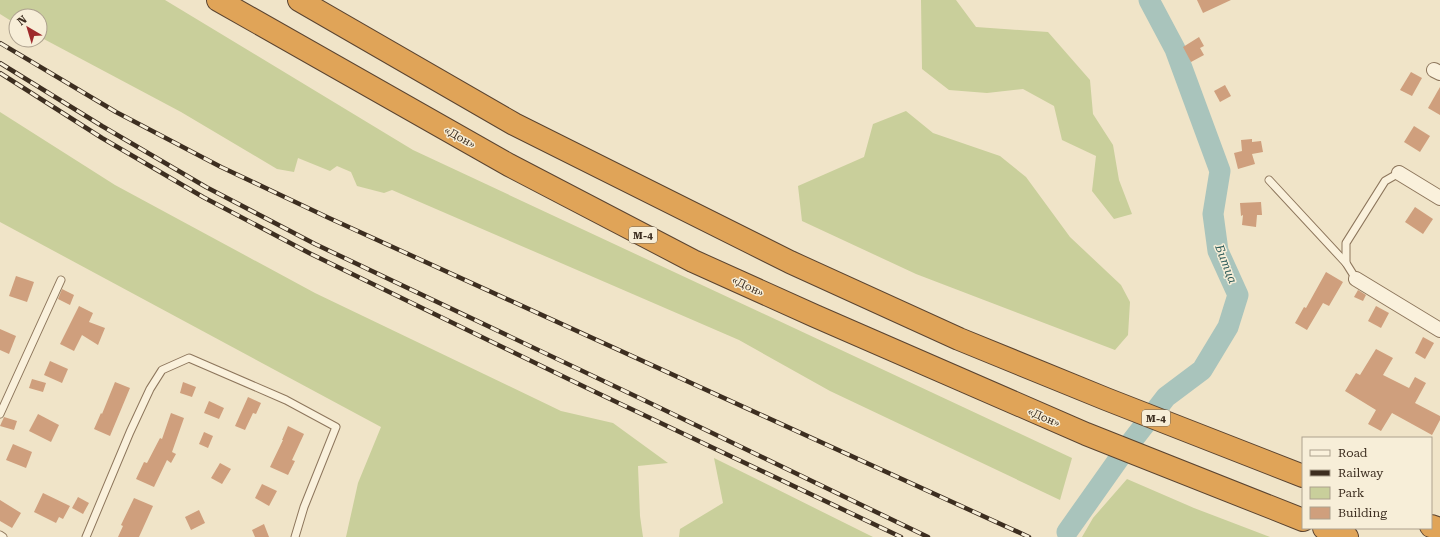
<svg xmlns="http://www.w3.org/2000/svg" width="1440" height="537" viewBox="0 0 1440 537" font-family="'Roboto Serif',serif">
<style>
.green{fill:#c9cf9b}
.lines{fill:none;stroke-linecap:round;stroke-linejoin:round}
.river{stroke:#a9c4bc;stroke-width:21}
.building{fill:#cf9f7d}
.service-casing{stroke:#8d765c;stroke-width:9}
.minor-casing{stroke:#8d765c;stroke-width:16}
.motorway-casing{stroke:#5b4430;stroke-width:24}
.service{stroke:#faf1dc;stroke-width:7}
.minor{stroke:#faf1dc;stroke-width:14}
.motorway{stroke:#e0a458;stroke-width:22}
.rail-casing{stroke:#3d2e20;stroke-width:4.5}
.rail{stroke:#f7eed8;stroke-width:3;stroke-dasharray:9;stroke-linecap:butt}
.labels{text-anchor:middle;stroke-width:3;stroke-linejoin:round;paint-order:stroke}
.shield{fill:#f7eed8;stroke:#756857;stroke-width:1}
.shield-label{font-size:10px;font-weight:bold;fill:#3d2e20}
.street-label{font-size:11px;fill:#3d2e20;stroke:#f7eed8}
.water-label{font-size:12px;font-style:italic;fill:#2f5d5a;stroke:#f7eed8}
</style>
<rect width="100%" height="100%" fill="#f0e4c8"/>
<!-- green -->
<g class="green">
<polygon points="0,0 165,0 413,150 1072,458 1060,500 830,391 739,340 392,190 384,193 357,186 351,172 337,166 330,171 298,158 294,172 277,169 181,112 40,37 40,16 16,16 16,24 0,14"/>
<polygon points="921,0 956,0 976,27 1048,32 1090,80 1093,114 1113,145 1119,180 1132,214 1114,219 1092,191 1096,156 1062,140 1054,106 1023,89 987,93 949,90 922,69"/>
<polygon points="906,111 933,133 1000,156 1026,177 1070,237 1121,285 1130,302 1128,335 1115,350 916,274 802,221 798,186 864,157 873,124"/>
<polygon points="0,112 115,185 315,293 561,411 613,423 668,463 638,466 640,516 643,537 346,537 358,483 381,427 0,222"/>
<polygon points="714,458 873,537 679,537 680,529 723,503"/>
<polygon points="1127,479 1194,508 1270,537 1082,537 1093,518"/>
</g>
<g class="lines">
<!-- river -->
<polyline class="river" points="1067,532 1125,450 1166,397 1202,370 1228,327 1238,295 1218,251 1213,214 1220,171 1175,49 1149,0"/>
</g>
<!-- building -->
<g class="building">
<polygon points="1197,0 1231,0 1203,13"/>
<polygon points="1199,37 1204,46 1200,48 1204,55 1191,62 1183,47"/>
<polygon points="1411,72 1422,78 1412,96 1400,90"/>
<polygon points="1225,85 1231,96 1220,102 1214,91"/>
<polygon points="1440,87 1440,115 1428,108"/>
<polygon points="1414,126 1430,136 1420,152 1404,142"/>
<polygon points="1252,139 1252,142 1261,141 1263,152 1252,154 1255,164 1238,169 1234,153 1242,151 1241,140"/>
<polygon points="1261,202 1262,215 1257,215 1256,227 1242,225 1243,215 1241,216 1240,203"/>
<polygon points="1415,207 1433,219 1423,234 1405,222"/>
<polygon points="1326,272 1343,282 1329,306 1323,303 1307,330 1295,323 1304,307 1306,308"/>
<polygon points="16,276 34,282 27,302 9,296"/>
<polygon points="62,289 74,295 70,305 58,299"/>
<polygon points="1358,290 1366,295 1363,301 1354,297"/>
<polygon points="79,306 93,313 89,322 105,328 98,345 82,335 74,351 60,344"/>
<polygon points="1376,306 1389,313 1381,328 1368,321"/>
<polygon points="0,329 16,336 9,354 0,350"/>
<polygon points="1423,337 1434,343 1425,359 1415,353"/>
<polygon points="1376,349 1393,358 1383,375 1409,388 1415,377 1426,383 1415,403 1440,416 1440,420 1432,435 1392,413 1381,431 1368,424 1376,410 1345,391 1356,373 1360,375"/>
<polygon points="50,361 68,369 62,383 44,375"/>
<polygon points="32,379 46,383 43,392 29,388"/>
<polygon points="115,382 130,388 110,436 94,429 101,413 102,414"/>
<polygon points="183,382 196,387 192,397 180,393"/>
<polygon points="248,397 261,403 256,414 253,413 245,430 235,426"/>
<polygon points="209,401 224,408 219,419 204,413"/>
<polygon points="171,413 184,418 172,452 176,454 171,463 167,460 154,487 136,479 144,462 147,463 160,438 162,439"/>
<polygon points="38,414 59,425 51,442 29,431"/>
<polygon points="4,417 17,421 14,430 0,426"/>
<polygon points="288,426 304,434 292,460 295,461 288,475 270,467 283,440 282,440"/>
<polygon points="204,432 213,436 208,448 199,444"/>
<polygon points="13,444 32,452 26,468 6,460"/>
<polygon points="220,463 231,469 222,484 211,478"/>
<polygon points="262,484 277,491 269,506 255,498"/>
<polygon points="43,493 70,506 63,519 59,517 56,523 34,512"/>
<polygon points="78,497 89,503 83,514 72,508"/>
<polygon points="134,498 153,506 139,537 118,537 123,526 121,525"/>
<polygon points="0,500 21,513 12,528 0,521"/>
<polygon points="199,510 205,523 191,530 185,517"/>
<polygon points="264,524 269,537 255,537 252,530"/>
</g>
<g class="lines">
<!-- service casing -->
<g class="service-casing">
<g id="service">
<polyline points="1269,180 1346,263"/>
<polyline points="1356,279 1346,263 1346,243 1385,181 1399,173"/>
<polyline points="0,414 61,280"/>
<polyline points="0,535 3,537"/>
<polyline points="86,537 130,432 150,389 162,370 189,358 286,400 336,427 304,507 295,537"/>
</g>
</g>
<!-- minor casing -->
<g class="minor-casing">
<g id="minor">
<polyline points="1434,70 1440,73"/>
<polyline points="1399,173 1440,198"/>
<polyline points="1356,279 1440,330"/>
</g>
</g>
<!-- motorway casing -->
<g class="motorway-casing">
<g id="motorway">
<polyline points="218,0 509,165 693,261 815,316 1086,434 1303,520"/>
<polyline points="299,0 514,124 790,262 959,339 1106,399 1303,476"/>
<polyline points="1431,526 1440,529"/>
<polyline points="1324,528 1347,537"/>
</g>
</g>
<!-- service -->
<use href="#service" class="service"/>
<!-- minor -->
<use href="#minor" class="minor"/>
<!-- motorway -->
<use href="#motorway" class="motorway"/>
<!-- rail casing -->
<g class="rail-casing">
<g id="rail">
<polyline points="0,43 116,112 221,167 329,218 1029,537"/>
<polyline points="0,63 102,126 206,187 315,244 652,404 928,537"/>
<polyline points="0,73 102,138 203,197 311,254 589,389 901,537"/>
</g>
</g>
<!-- rail -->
<use href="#rail" class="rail"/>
</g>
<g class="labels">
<!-- shield labels -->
<g class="shield">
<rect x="629" y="227" width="28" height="16" rx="3"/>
<rect x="1142" y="410" width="28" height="16" rx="3"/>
</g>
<g class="shield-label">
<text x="643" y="239">М-4</text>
<text x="1156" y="422">М-4</text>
</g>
<!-- street labels -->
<g class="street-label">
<text transform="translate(460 137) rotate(29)" y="4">«Дон»</text>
<text transform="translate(748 286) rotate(25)" y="4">«Дон»</text>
<text transform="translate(1044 417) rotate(23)" y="4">«Дон»</text>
</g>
<!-- water labels -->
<g class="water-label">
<text transform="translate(1226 264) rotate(69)" y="4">Битца</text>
</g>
</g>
<!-- legend -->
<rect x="1302" y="437" width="130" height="92" fill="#f7eed8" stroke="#ada18e"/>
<rect x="1310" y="450" width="20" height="6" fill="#faf1dc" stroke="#ada18e"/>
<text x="1338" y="457" font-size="12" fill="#3d2e20">Road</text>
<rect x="1310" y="470" width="20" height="6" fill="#3d2e20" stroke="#ada18e"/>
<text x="1338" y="477" font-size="12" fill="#3d2e20">Railway</text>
<rect x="1310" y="487" width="20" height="12" fill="#c9cf9b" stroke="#ada18e"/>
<text x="1338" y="497" font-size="12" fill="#3d2e20">Park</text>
<rect x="1310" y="507" width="20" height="12" fill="#cf9f7d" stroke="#ada18e"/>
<text x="1338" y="517" font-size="12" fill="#3d2e20">Building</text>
<!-- north arrow -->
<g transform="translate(28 28) rotate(322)"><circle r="19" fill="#f7eed8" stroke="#ada18e"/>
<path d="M0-3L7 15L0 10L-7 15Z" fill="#9e2a2b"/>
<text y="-6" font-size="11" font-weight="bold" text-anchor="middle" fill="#3d2e20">N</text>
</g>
</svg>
